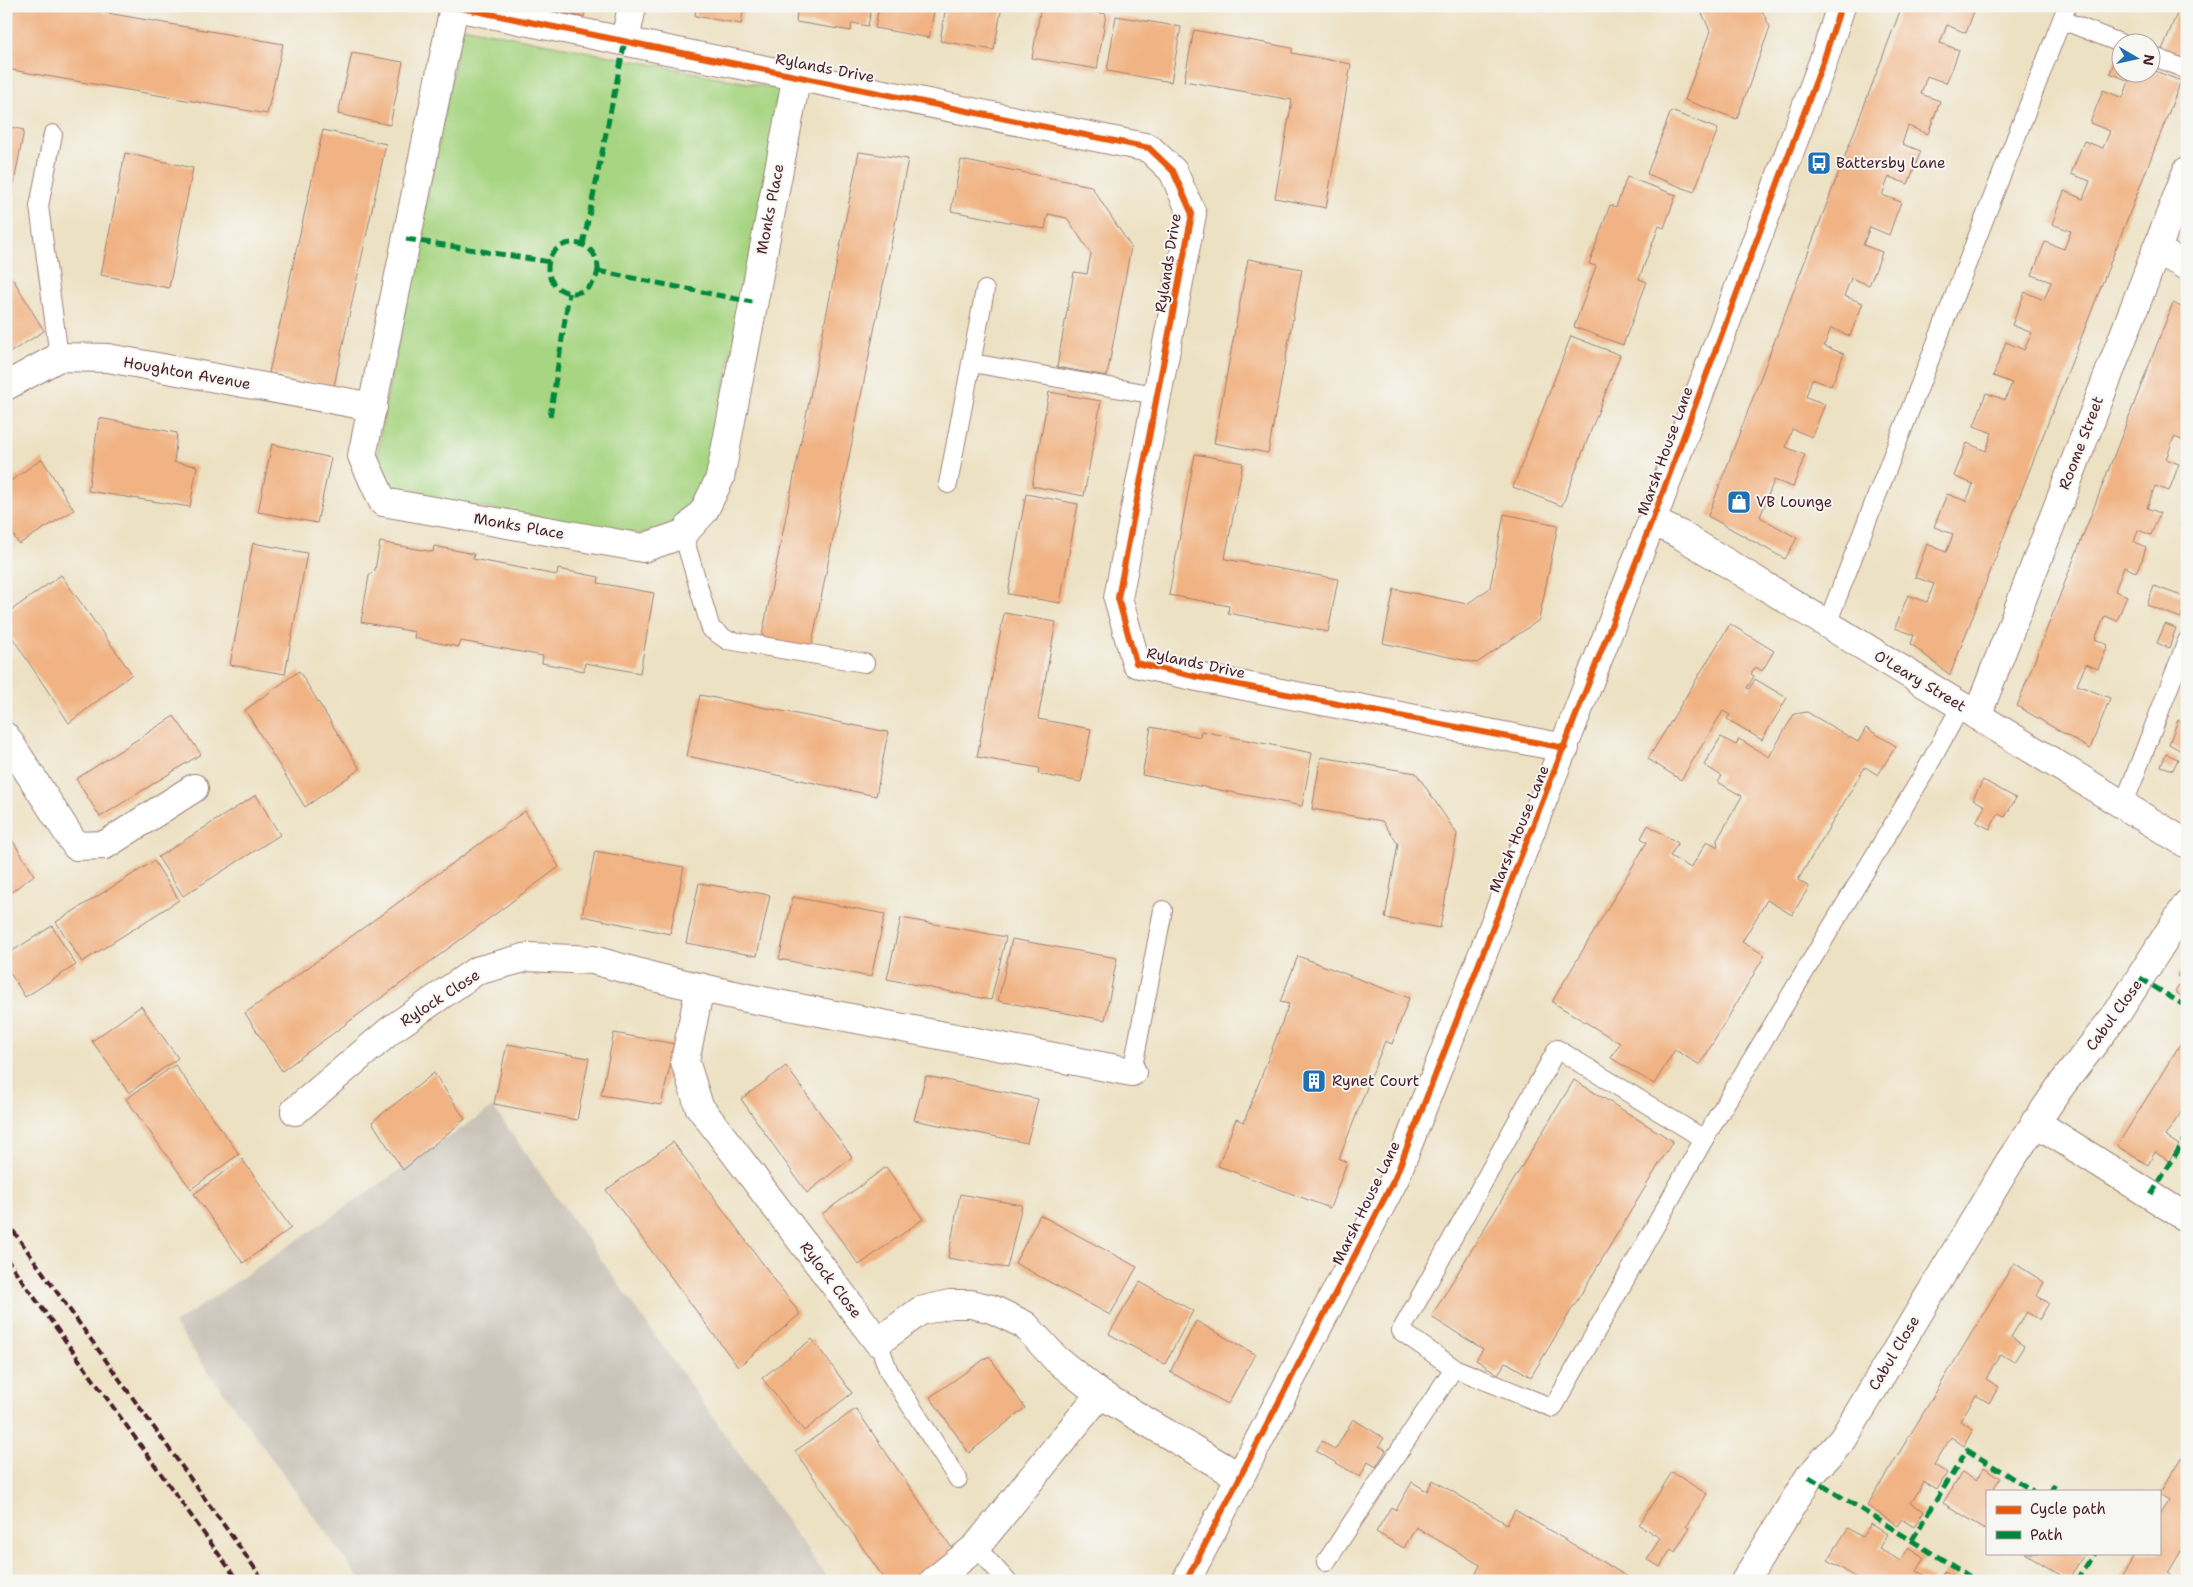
<svg xmlns="http://www.w3.org/2000/svg" width="2193" height="1587" viewBox="0 0 2193 1587" font-family="'Shantell Sans',sans-serif">
<style>
.industrial{fill:#c9c3b8}
.green{fill:#a7d582;stroke:#787a56}
.building{fill:#f1b383}
.lines{fill:none;stroke-linecap:round;stroke-linejoin:round}
.lane-casing{stroke:#9c8077;stroke-width:20}
.street-casing{stroke:#9c8077;stroke-width:30}
.secondary-casing{stroke:#9c8077;stroke-width:30}
.lane{stroke:#fff;stroke-width:18}
.street{stroke:#fff;stroke-width:28}
.secondary{stroke:#fff;stroke-width:28}
.rail{stroke:#4a1f2b;stroke-width:4;stroke-dasharray:8 4;stroke-linecap:butt}
.quiet{stroke:#00873e;stroke-width:5;stroke-dasharray:10 5;stroke-linecap:butt}
.cycleway-casing{stroke:#f6f6f2;stroke-width:9}
.cycleway{stroke:#e8590c;stroke-width:6}
.labels{text-anchor:middle;stroke-width:4;stroke-linejoin:round;paint-order:stroke}
.street-label{font-size:15px;fill:#4a1f2b;stroke:#f6f6f2}
.poi-label{font-size:15px;fill:#4a1f2b;stroke:#f6f6f2;text-anchor:start}
</style>
<rect width="100%" height="100%" fill="#f6f6f2"/>
<filter id="ink" filterUnits="userSpaceOnUse"><feTurbulence type="fractalNoise" baseFrequency=".02" numOctaves="2"/><feDisplacementMap in="SourceGraphic" scale="10" xChannelSelector="R" yChannelSelector="G"/><feConvolveMatrix kernelMatrix="1 2 1 2 8 2 1 2 1" color-interpolation-filters="sRGB"/></filter>
<filter id="wash" filterUnits="userSpaceOnUse"><feTurbulence type="fractalNoise" baseFrequency=".0096" numOctaves="4" result="noise"/><feDisplacementMap in="SourceGraphic" scale="20" xChannelSelector="R" yChannelSelector="G"/><feGaussianBlur stdDeviation="1.12" result="paint"/><feColorMatrix in="noise" values="0 0 0 0 0 0 0 0 0 0 0 0 0 0 0 0 0 1.4 0 .05"/><feComposite in="paint" operator="in"/></filter>
<g filter="url(#wash)">
<rect width="100%" height="100%" fill="#ede1c3"/>
<!-- industrial -->
<polygon class="industrial" points="493,1107 829,1581 361,1581 174,1324"/>
<!-- green -->
<path class="green" d="M462,27L783,90L707,476C689,521 685,520 640,534L390,492L377,458L383,416Z"/>
<g id="blocks">
<!-- building -->
<g class="building">
<polygon points="6,6 68,6 283,44 267,114 6,69"/>
<polygon points="523,6 586,6 584,17"/>
<polygon points="696,6 744,6 741,24 695,16"/>
<polygon points="798,6 872,6 868,26 852,23 851,31 796,22"/>
<polygon points="879,6 935,6 929,38 875,28"/>
<polygon points="946,6 1002,6 994,50 940,41"/>
<polygon points="1041,6 1059,6 1106,14 1097,69 1032,58"/>
<polygon points="1699,6 1760,6 1770,27 1737,119 1685,100 1710,31"/>
<polygon points="1902,6 1976,6 1966,33 1947,25 1940,43 1959,50 1953,67 1946,83 1927,76 1921,94 1940,101 1928,134 1908,126 1902,144 1921,151 1908,184 1889,177 1882,195 1901,202 1895,218 1889,235 1870,227 1863,245 1882,252 1876,269 1869,285 1851,278 1844,296 1863,303 1850,336 1831,328 1824,346 1844,354 1831,386 1812,379 1806,397 1825,404 1812,437 1792,429 1786,447 1805,455 1793,487 1774,480 1760,517 1797,538 1785,559 1708,516"/>
<polygon points="2180,6 2187,9 2187,60 2162,50"/>
<polygon points="1116,16 1181,27 1171,82 1107,71"/>
<polygon points="1194,30 1292,48 1292,53 1351,64 1326,208 1275,198 1292,100 1184,81"/>
<polygon points="352,53 403,62 390,125 338,114"/>
<polygon points="2116,56 2120,58 2120,72 2150,72 2150,69 2181,81 1950,675 1911,644 1914,635 1895,628 1908,595 1927,602 1930,594 1934,584 1915,577 1927,544 1946,552 1950,543 1953,534 1934,527 1947,494 1966,501 1970,493 1973,484 1954,476 1967,443 1986,451 1992,433 1974,426 1986,393 2005,400 2012,383 1993,376 2006,342 2024,350 2032,333 2012,325 2025,292 2044,300 2051,282 2032,275 2045,242 2064,249 2071,231 2052,224 2064,191 2083,199 2087,189 2090,181 2071,174 2084,141 2103,148 2110,131 2090,123 2103,90 2123,98 2129,81 2110,73"/>
<polygon points="1671,111 1718,129 1694,192 1647,174"/>
<polygon points="6,126 24,130 7,220 6,220"/>
<polygon points="323,130 386,144 334,386 269,373"/>
<polygon points="859,152 908,159 811,649 761,641"/>
<polygon points="125,153 193,168 169,288 101,275"/>
<polygon points="961,160 1091,186 1131,247 1107,376 1057,367 1074,272 1087,274 1091,254 1067,218 1048,214 1045,229 951,211"/>
<polygon points="1627,177 1676,195 1664,228 1659,226 1639,279 1647,282 1623,345 1574,327 1596,266 1589,264 1610,205 1616,207"/>
<polygon points="1248,259 1302,269 1268,453 1214,443"/>
<polygon points="13,279 44,331 6,355 6,283"/>
<polygon points="2173,303 2187,310 2187,442 2174,437 2166,459 2179,464 2169,491 2155,486 2147,508 2160,513 2151,535 2138,530 2134,542 2146,547 2142,560 2136,572 2124,567 2115,591 2127,596 2117,621 2105,616 2095,639 2108,645 2098,669 2086,664 2077,685 2110,698 2090,749 2017,706"/>
<polygon points="1571,336 1620,355 1562,506 1513,487"/>
<polygon points="1049,392 1101,401 1084,496 1032,486"/>
<polygon points="99,418 177,433 174,462 197,466 190,507 88,491"/>
<polygon points="272,444 331,458 317,523 258,512"/>
<polygon points="1195,454 1243,463 1225,559 1338,579 1328,632 1228,613 1229,606 1169,595"/>
<polygon points="42,459 74,510 19,544 6,524 6,484"/>
<polygon points="1026,494 1078,504 1060,603 1008,594"/>
<polygon points="2187,507 2187,528 2180,526"/>
<polygon points="1504,514 1558,525 1539,620 1477,663 1383,643 1394,589 1467,604 1490,588"/>
<polygon points="380,542 433,552 434,546 474,554 473,559 557,575 558,569 599,577 598,583 654,593 640,673 585,663 584,671 542,663 543,656 461,641 459,647 414,638 415,632 361,622 369,576 375,570"/>
<polygon points="253,543 307,553 285,674 230,665"/>
<polygon points="61,575 132,674 69,723 6,628 6,614"/>
<polygon points="2154,586 2187,598 2181,618 2147,605"/>
<polygon points="1004,613 1056,622 1038,719 1091,729 1081,782 1038,774 1039,768 977,757"/>
<polygon points="1730,624 1774,651 1762,671 1756,667 1751,674 1754,676 1747,688 1749,689 1755,679 1787,698 1762,740 1727,719 1730,715 1723,711 1681,780 1648,759"/>
<polygon points="2165,624 2176,628 2169,648 2157,643"/>
<polygon points="299,671 360,769 305,807 245,710"/>
<polygon points="700,695 888,732 876,796 687,756"/>
<polygon points="1807,712 1858,742 1866,728 1896,746 1878,775 1865,767 1798,880 1809,887 1792,915 1767,900 1742,942 1765,955 1700,1065 1675,1050 1654,1084 1611,1058 1620,1043 1552,1002 1647,842 1641,838 1648,825 1678,843 1670,856 1691,868 1707,841 1718,847 1717,840 1742,796 1718,782 1722,776 1704,765 1721,737 1736,745 1739,739 1769,757 1794,714"/>
<polygon points="174,716 201,754 100,817 76,779"/>
<polygon points="2178,720 2187,725 2187,754 2169,744"/>
<polygon points="1151,727 1200,737 1201,731 1312,753 1302,806 1142,775"/>
<polygon points="2166,754 2178,759 2173,770 2161,766"/>
<polygon points="1321,757 1416,773 1457,834 1440,928 1385,918 1398,844 1382,821 1312,809"/>
<polygon points="1983,780 2016,798 2005,817 1998,814 1990,829 1976,822 1985,806 1973,799"/>
<polygon points="256,795 280,835 183,896 158,857"/>
<polygon points="525,811 559,867 282,1071 245,1013"/>
<polygon points="6,830 34,875 6,896"/>
<polygon points="595,851 684,867 670,934 582,916"/>
<polygon points="154,861 179,900 82,962 56,922"/>
<polygon points="699,883 770,895 757,956 686,943"/>
<polygon points="793,897 885,914 871,977 779,959"/>
<polygon points="901,918 1006,937 991,1000 887,979"/>
<polygon points="52,926 76,965 25,997 6,966 6,955"/>
<polygon points="1012,939 1117,958 1105,1020 998,1001"/>
<polygon points="1298,956 1409,998 1392,1044 1385,1041 1339,1159 1347,1162 1330,1208 1218,1166 1236,1119 1244,1122 1289,1004 1280,1002"/>
<polygon points="2187,960 2187,1000 2175,992 2183,979 2177,976"/>
<polygon points="141,1006 178,1058 129,1093 92,1041"/>
<polygon points="614,1033 675,1044 661,1105 601,1095"/>
<polygon points="2187,1033 2187,1114 2182,1111 2165,1136 2179,1145 2169,1161 2155,1152 2148,1165 2117,1146"/>
<polygon points="507,1044 589,1058 577,1120 494,1104"/>
<polygon points="175,1065 239,1154 191,1189 126,1099"/>
<polygon points="786,1066 852,1157 807,1193 741,1099"/>
<polygon points="434,1073 465,1119 403,1170 372,1122"/>
<polygon points="926,1076 1038,1099 1027,1143 914,1120"/>
<polygon points="1574,1080 1673,1141 1531,1377 1506,1362 1498,1374 1476,1360 1483,1349 1431,1317"/>
<polygon points="673,1142 800,1314 738,1367 606,1190"/>
<polygon points="242,1159 291,1228 243,1263 194,1194"/>
<polygon points="886,1167 923,1219 859,1265 822,1214"/>
<polygon points="960,1194 1022,1205 1007,1268 948,1258"/>
<polygon points="1040,1215 1137,1267 1110,1315 1015,1263"/>
<polygon points="2014,1263 2044,1282 2037,1296 2049,1303 2039,1320 2027,1312 2019,1324 2011,1337 2024,1346 2014,1362 2001,1354 1993,1366 1986,1379 1999,1387 1989,1403 1976,1395 1960,1421 1973,1429 1964,1446 1951,1437 1934,1465 1947,1473 1937,1490 1924,1482 1911,1503 1924,1511 1914,1527 1901,1519 1897,1525 1867,1506"/>
<polygon points="1140,1282 1193,1311 1165,1364 1109,1334"/>
<polygon points="1196,1321 1255,1354 1228,1404 1170,1372"/>
<polygon points="812,1339 852,1393 804,1431 762,1378"/>
<polygon points="989,1356 1025,1408 969,1453 930,1397"/>
<polygon points="856,1409 954,1551 915,1581 886,1581 795,1451"/>
<polygon points="1353,1419 1384,1438 1379,1446 1386,1450 1376,1467 1368,1462 1360,1477 1316,1451 1322,1441 1335,1450"/>
<polygon points="2187,1450 2187,1555 2181,1551 2168,1573 2181,1581 2119,1581 2136,1553 2159,1553 2159,1515 2169,1500 2159,1494"/>
<polygon points="1984,1467 2000,1478 1992,1491 1987,1491 1987,1530 1943,1503 1962,1472 1976,1481"/>
<polygon points="1672,1472 1707,1494 1686,1526 1689,1528 1675,1552 1671,1549 1660,1567 1647,1559 1660,1538 1639,1525"/>
<polygon points="1433,1480 1507,1524 1515,1510 1635,1581 1476,1581 1473,1579 1480,1565 1416,1527 1404,1548 1376,1532 1391,1507 1396,1510 1412,1482 1427,1491"/>
<polygon points="1871,1524 1887,1534 1879,1548 1885,1551 1900,1561 1908,1547 1925,1558 1917,1571 1933,1581 1862,1581 1828,1560 1848,1528 1862,1537"/>
<polygon points="2025,1553 2085,1553 2068,1580"/>
<polygon points="1945,1571 1962,1581 1939,1581"/>
</g>
</g>
</g>
<g filter="url(#ink)">
<use href="#blocks" fill-opacity="0" stroke="#9c8077" stroke-width="1"/>
<g class="lines">
<!-- lane casing -->
<g class="lane-casing">
<g id="lane">
<polyline points="2062,20 2120,43"/>
<polyline points="2150,55 2187,70"/>
<polyline points="53,134 39,206 59,357"/>
<polyline points="972,363 1156,395"/>
<polyline points="948,484 985,290"/>
<polyline points="683,534 711,629 727,640 865,663"/>
<polyline points="1827,624 2067,6"/>
<polyline points="2123,806 2187,641"/>
<polyline points="1132,1072 1163,910"/>
<polyline points="878,1342 889,1372 958,1479"/>
<polyline points="1454,1368 1401,1331 1557,1049 1704,1139"/>
<polyline points="976,1547 1007,1581"/>
<polyline points="1326,1562 1454,1368 1553,1408 1704,1139 1926,770 1961,706"/>
</g>
</g>
<!-- street casing -->
<g class="street-casing">
<g id="street">
<polyline points="451,6 1149,148 1173,171 1192,214 1118,598 1136,663 1198,677 1565,748"/>
<polyline points="454,7 362,456 383,502 643,548 683,534 704,511 720,478 797,75"/>
<polyline points="625,41 632,6"/>
<polyline points="2156,250 2187,266"/>
<polyline points="6,386 59,357 108,358 373,407"/>
<polyline points="1652,521 1679,534 1747,575 2187,844"/>
<polyline points="1977,716 2187,171"/>
<polyline points="6,737 76,846 105,845 194,788"/>
<polyline points="700,987 685,1061 699,1106 878,1342 920,1311 950,1304 971,1304 992,1309 1025,1325 1056,1359 1100,1394 1240,1477"/>
<polyline points="295,1111 392,1029 476,971 528,957 593,960 658,978 747,998 1132,1072"/>
<polyline points="2035,1122 2187,1218"/>
<polyline points="934,1581 976,1547 1100,1394"/>
<polyline points="1745,1581 1809,1477 1843,1439 2010,1161 2060,1087 2118,1012 2187,904"/>
</g>
</g>
<!-- secondary casing -->
<g class="secondary-casing">
<polyline id="secondary" points="1186,1581 1395,1178 1652,521 1823,62 1841,6"/>
</g>
<!-- lane -->
<use href="#lane" class="lane"/>
<!-- street -->
<use href="#street" class="street"/>
<!-- secondary -->
<use href="#secondary" class="secondary"/>
<!-- rail -->
<g class="rail">
<polyline points="6,1221 264,1581"/>
<polyline points="6,1258 238,1581"/>
</g>
<!-- quiet -->
<g class="quiet">
<polyline points="406,239 550,262"/>
<circle cx="573" cy="268" r="25"/>
<polyline points="583,245 625,41"/>
<polyline points="598,271 752,302"/>
<polyline points="550,417 569,293"/>
<polyline points="2140,978 2187,1007"/>
<polyline points="2151,1195 2187,1136"/>
<polyline points="1809,1477 1977,1581"/>
<polyline points="2051,1491 2055,1484"/>
<polyline points="1912,1540 1967,1450 2033,1491"/>
<polyline points="2077,1581 2094,1553"/>
<polyline points="2185,1581 2187,1579"/>
</g>
<!-- cycleway casing -->
<g class="cycleway-casing">
<g id="cycleway">
<polyline points="451,6 1149,148 1173,171 1192,214 1118,598 1136,663 1198,677 1565,748"/>
<polyline points="1186,1581 1395,1178 1652,521 1823,62 1841,6"/>
</g>
</g>
<!-- cycleway -->
<use href="#cycleway" class="cycleway"/>
</g>
</g>
<!-- icons -->
<defs>
<g id="bus-square" transform="scale(1.25)"><rect x="-9" y="-9" width="18" height="18" rx="4" fill="#1f6fb2" stroke="#f6f6f2"/><path d="M-5-6H5V4H4V6H2V4H-2V6H-4V4H-5ZM-3.5-4V0h7V-4ZM-3.5 1.2v1.5H-2V1.2ZM2 1.2v1.5H3.5V1.2Z" fill="#fff"/></g>
<g id="shop-square" transform="scale(1.25)"><rect x="-9" y="-9" width="18" height="18" rx="4" fill="#1f6fb2" stroke="#f6f6f2"/><path d="M-5-2.5h2.3a2.7 3.5 0 0 1 5.4 0H5L5.5 6h-11ZM-1.5-2.5h3a1.5 2.3 0 0 0-3 0Z" fill="#fff"/></g>
<g id="building-square" transform="scale(1.25)"><rect x="-9" y="-9" width="18" height="18" rx="4" fill="#1f6fb2" stroke="#f6f6f2"/><path d="M-4-6H4V6H1V3H-1V6H-4ZM-2.5-4.3h1.7v1.8h-1.7ZM.8-4.3h1.7v1.8H.8ZM-2.5-1h1.7V.8h-1.7ZM.8-1h1.7V.8H.8Z" fill="#fff"/></g>
</defs>
<g fill-rule="evenodd">
<use href="#bus-square" x="1819" y="163"/>
<use href="#shop-square" x="1739" y="502"/>
<use href="#building-square" x="1314" y="1081"/>
</g>
<g class="labels">
<!-- street labels -->
<g class="street-label">
<text transform="translate(825 68) rotate(11)" y="5">Rylands Drive</text>
<text transform="translate(770 209) rotate(-79)" y="5">Monks Place</text>
<text transform="translate(1168 263) rotate(-81)" y="5">Rylands Drive</text>
<text transform="translate(187 373) rotate(10)" y="5">Houghton Avenue</text>
<text transform="translate(2081 443) rotate(-69)" y="5">Roome Street</text>
<text transform="translate(1665 451) rotate(-70)" y="5">Marsh House Lane</text>
<text transform="translate(519 526) rotate(10)" y="5">Monks Place</text>
<text transform="translate(1196 663) rotate(12)" y="5">Rylands Drive</text>
<text transform="translate(1920 681) rotate(31)" y="5">O'Leary Street</text>
<text transform="translate(1519 829) rotate(-68)" y="5">Marsh House Lane</text>
<text transform="translate(440 998) rotate(-33)" y="5">Rylock Close</text>
<text transform="translate(2114 1015) rotate(-54)" y="5">Cabul Close</text>
<text transform="translate(1366 1203) rotate(-64)" y="5">Marsh House Lane</text>
<text transform="translate(831 1280) rotate(53)" y="5">Rylock Close</text>
<text transform="translate(1894 1353) rotate(-59)" y="5">Cabul Close</text>
</g>
<!-- poi labels -->
<g class="poi-label">
<text x="1836" y="168">Battersby Lane</text>
<text x="1756" y="507">VB Lounge</text>
<text x="1332" y="1086">Rynet Court</text>
</g>
</g>
<!-- margin -->
<rect width="2193" height="1587" fill="none" stroke="#f6f6f2" stroke-width="25"/>
<!-- legend -->
<rect x="1986" y="1490" width="175" height="65" fill="#f6f6f2" stroke="#b1a0a2"/>
<rect x="1996" y="1506" width="25" height="8" fill="#e8590c" stroke="#b1a0a2"/>
<text x="2030" y="1514" font-size="15" fill="#4a1f2b">Cycle path</text>
<rect x="1996" y="1531" width="25" height="8" fill="#00873e" stroke="#b1a0a2"/>
<text x="2030" y="1540" font-size="15" fill="#4a1f2b">Path</text>
<!-- north arrow -->
<g transform="translate(2136 58) rotate(99)"><circle r="24" fill="#f6f6f2" stroke="#b1a0a2"/>
<path d="M0-4L9 19L0 12L-9 19Z" fill="#1f6fb2"/>
<text y="-8" font-size="14" font-weight="bold" text-anchor="middle" fill="#4a1f2b">N</text>
</g>
</svg>
